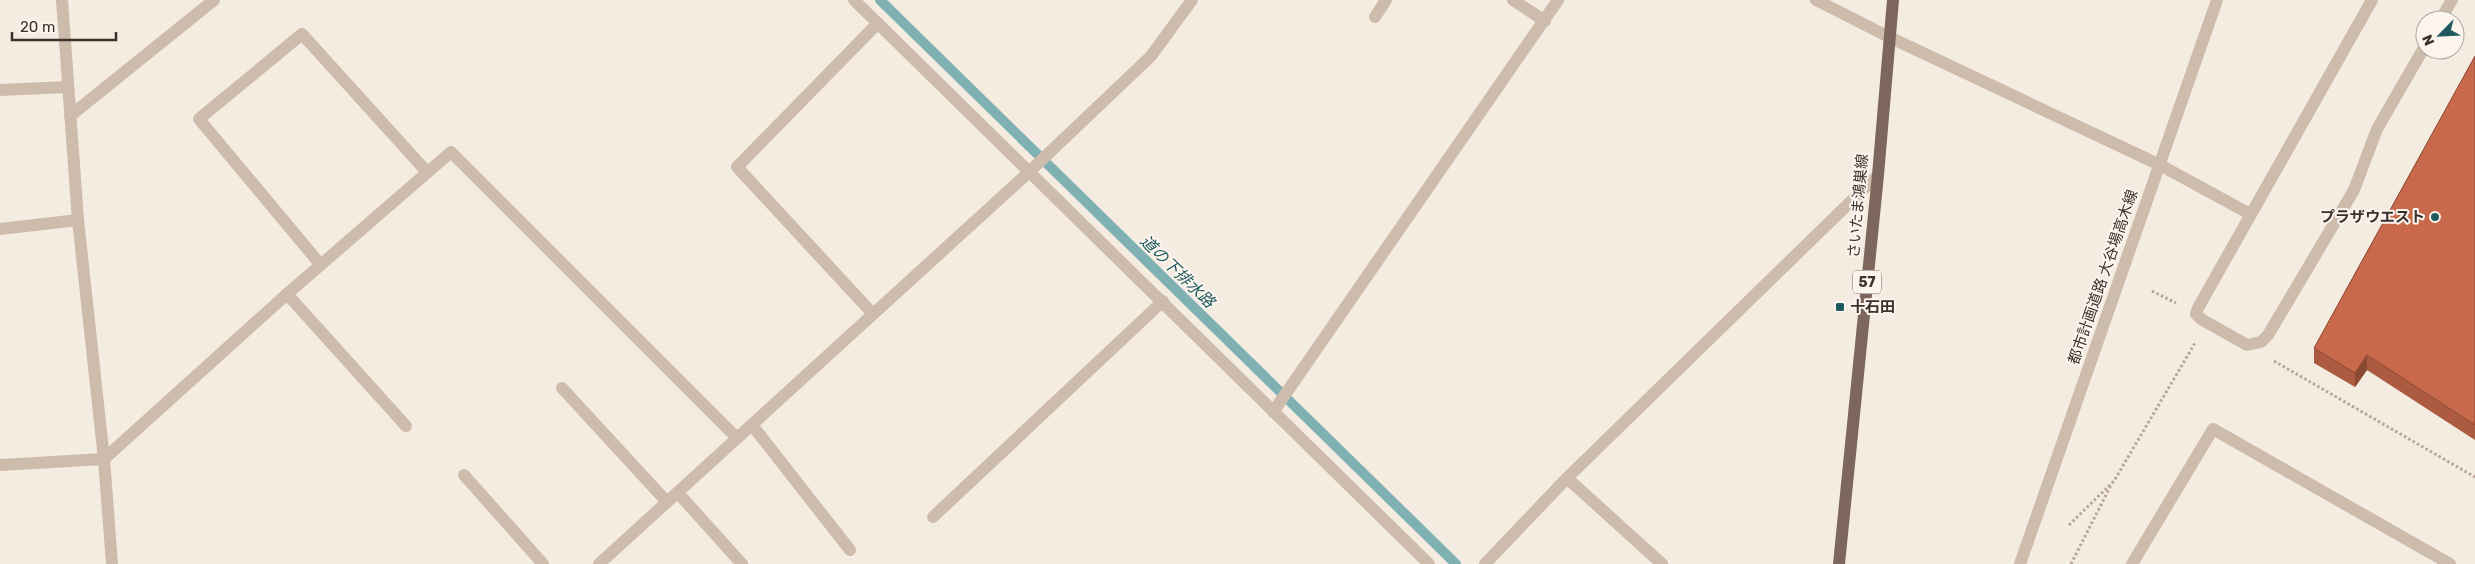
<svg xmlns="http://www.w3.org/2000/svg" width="2475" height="564" viewBox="0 0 2475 564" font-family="Rubik,'Noto Sans JP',sans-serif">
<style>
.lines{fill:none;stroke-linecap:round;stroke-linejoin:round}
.stream{stroke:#7fb0b2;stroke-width:10}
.path{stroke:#b9a596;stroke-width:3;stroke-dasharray:2.5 2.5;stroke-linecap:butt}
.minor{stroke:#cdbbac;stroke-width:12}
.major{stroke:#7d675c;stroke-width:12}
.wall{fill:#ac5a40}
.shaded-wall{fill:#8c4a34}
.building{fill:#c8694b;stroke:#8c4a34}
.poi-dot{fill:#1f5a5e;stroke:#fbf5ee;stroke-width:2}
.labels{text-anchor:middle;stroke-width:4;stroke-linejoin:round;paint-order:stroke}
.shield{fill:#fbf5ee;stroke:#756b66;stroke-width:1}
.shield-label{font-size:14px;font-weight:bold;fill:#3b302b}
.street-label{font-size:15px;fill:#3b302b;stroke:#fbf5ee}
.poi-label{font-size:15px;font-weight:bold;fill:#3b302b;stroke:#fbf5ee;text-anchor:end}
.water-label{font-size:16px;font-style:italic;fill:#1f5a5e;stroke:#fbf5ee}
</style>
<rect width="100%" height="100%" fill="#f4ebe1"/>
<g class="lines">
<!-- stream -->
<polyline class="stream" points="880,0 1456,564"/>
<!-- path -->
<g class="path">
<polyline points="2152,291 2176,303"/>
<polyline points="2274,361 2475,477"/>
<polyline points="2069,525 2114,481 2195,343"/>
<polyline points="2071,564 2111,485"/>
</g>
<!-- minor -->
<g class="minor">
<polyline points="62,0 78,220 104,459 112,564"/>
<polyline points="854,0 1429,564"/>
<polyline points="1513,0 1545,21"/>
<polyline points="1816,0 1889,37 2160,165 2250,214"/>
<polyline points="2372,0 2198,308 2196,314 2201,319 2247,345 2261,342 2268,335 2354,190 2377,129 2425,46"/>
<polyline points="1375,17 1386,0"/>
<polyline points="2440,20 2452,0"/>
<polyline points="0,90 68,87"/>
<polyline points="70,116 214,0"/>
<polyline points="0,229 78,220"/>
<polyline points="320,264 199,119 302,34 427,172"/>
<polyline points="287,294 406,426"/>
<polyline points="873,314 737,167 878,23"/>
<polyline points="562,388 667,502"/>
<polyline points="1273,412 1558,0"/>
<polyline points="752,425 850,550"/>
<polyline points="0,465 104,459 287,294 451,152 737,438"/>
<polyline points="464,475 543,564"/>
<polyline points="1567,478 1662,564"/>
<polyline points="678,493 742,564"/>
<polyline points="933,517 1163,301"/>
<polyline points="599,564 1029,172 1151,56 1192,0"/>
<polyline points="1485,564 1567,478 1878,175"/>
<polyline points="2020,564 2217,0"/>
<polyline points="2132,564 2213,429 2450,564"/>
</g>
<!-- major -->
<polyline class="major" points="1839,564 1878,175 1893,0"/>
</g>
<!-- wall -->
<polygon class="wall" points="2475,56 2475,440 2367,370 2355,387 2314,363 2314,348"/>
<!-- shaded-wall -->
<polygon class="shaded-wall" points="2367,355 2367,370 2355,387 2355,373"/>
<!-- building -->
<polygon class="building" points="2475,56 2475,425 2367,355 2355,373 2314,348"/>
<!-- markers -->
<g class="poi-dot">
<circle cx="2435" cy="217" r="5"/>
<rect x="1835" y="302" width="10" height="10" rx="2.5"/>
</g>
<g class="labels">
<!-- shield labels -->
<rect class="shield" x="1853" y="270.5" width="28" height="23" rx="4"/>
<g class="shield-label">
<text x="1867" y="287">57</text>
</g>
<!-- street labels -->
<g class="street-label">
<text transform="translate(1858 206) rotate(-85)" y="5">さいたま鴻巣線</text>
<text transform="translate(2103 277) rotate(-71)" y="5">都市計画道路 大谷場高木線</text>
</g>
<!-- poi labels -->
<g class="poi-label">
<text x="2425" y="222">プラザウエスト</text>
<text x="1850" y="312" text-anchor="start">十石田</text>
</g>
<!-- water labels -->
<g class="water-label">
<text transform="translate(1178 271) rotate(44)" y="6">道の下排水路</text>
</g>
</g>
<!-- north arrow -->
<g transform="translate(2440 35) rotate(246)"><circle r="24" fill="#fbf5ee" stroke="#aea6a0"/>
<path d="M0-4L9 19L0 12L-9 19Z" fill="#1f5a5e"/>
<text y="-8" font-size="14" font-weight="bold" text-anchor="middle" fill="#3b302b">N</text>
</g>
<!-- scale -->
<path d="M12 32v8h104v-8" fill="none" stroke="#3b302b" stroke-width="2.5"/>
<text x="20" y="32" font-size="15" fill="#3b302b" stroke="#fbf5ee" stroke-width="4" paint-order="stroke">20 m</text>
</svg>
